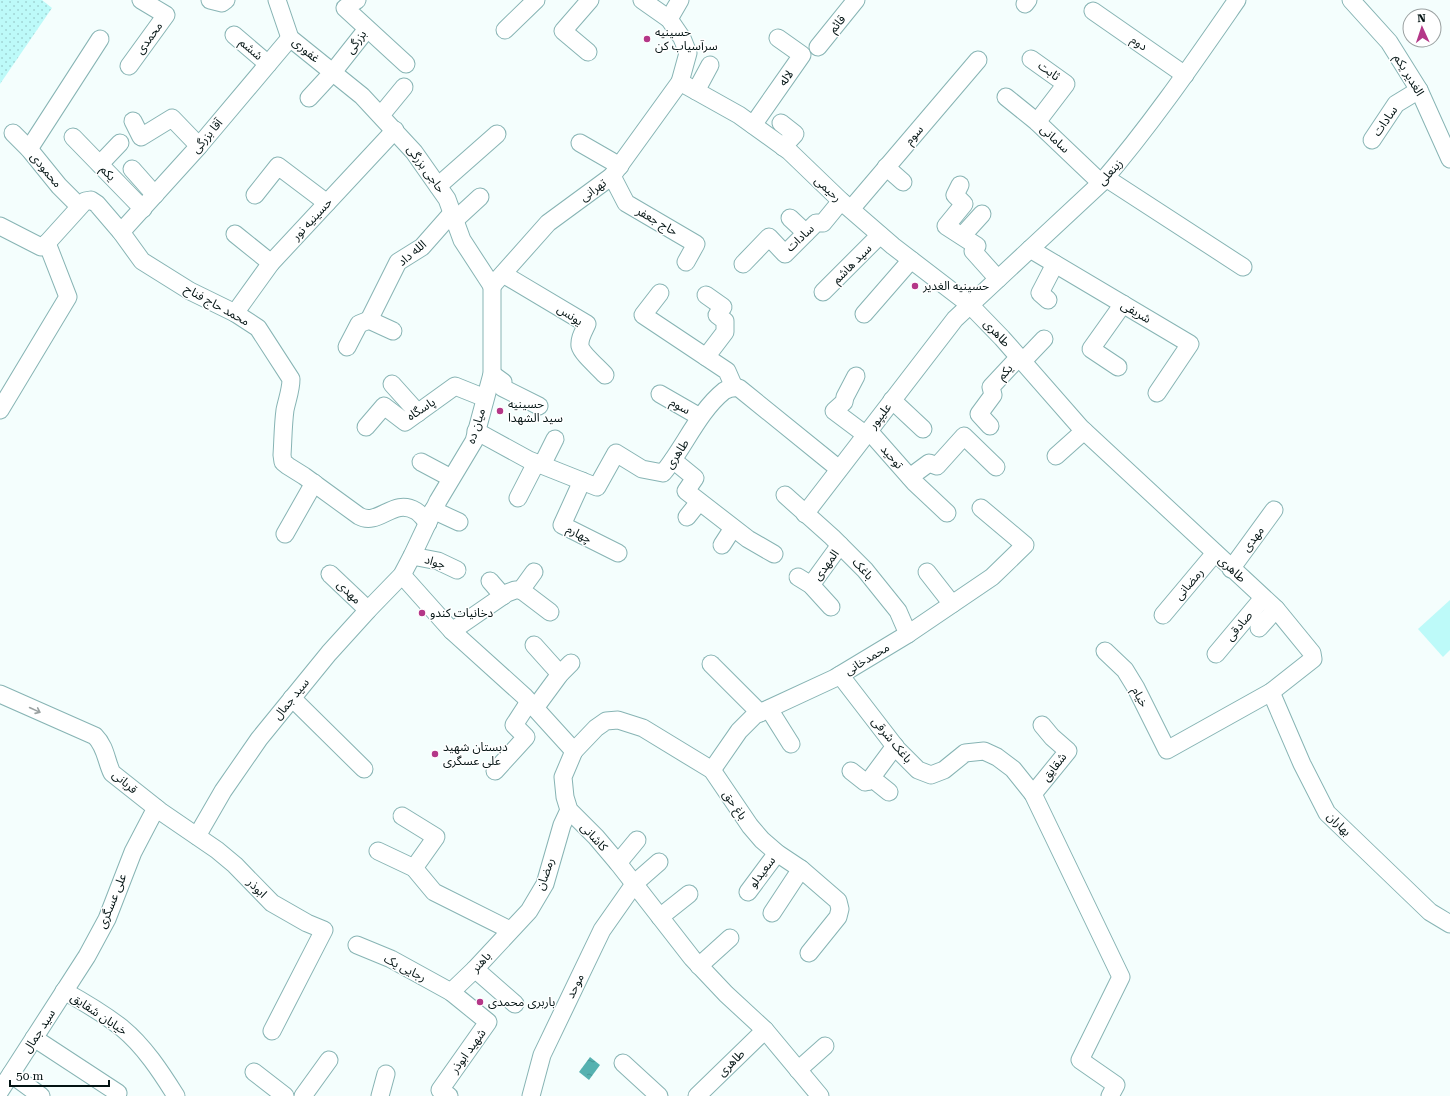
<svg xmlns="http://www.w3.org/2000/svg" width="1450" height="1096" viewBox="0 0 1450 1096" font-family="'Roboto Serif','Noto Sans Arabic',serif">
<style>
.grass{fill:#bdfaf9}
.garden{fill:url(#garden-dots)}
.water{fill:url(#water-ripples)}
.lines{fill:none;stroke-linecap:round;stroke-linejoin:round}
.minor-casing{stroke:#87b4b4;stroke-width:19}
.minor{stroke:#fff;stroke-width:17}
.oneway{stroke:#9aa1a1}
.poi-dot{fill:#b43788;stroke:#fff;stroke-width:1.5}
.labels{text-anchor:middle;stroke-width:3;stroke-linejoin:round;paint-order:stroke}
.street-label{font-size:12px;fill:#031313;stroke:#fff}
.poi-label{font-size:12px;fill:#031313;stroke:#fff;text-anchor:start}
</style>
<defs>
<pattern id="garden-dots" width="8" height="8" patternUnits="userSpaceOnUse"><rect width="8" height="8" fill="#bdfaf9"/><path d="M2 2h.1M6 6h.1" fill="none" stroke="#a1d5d5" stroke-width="1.8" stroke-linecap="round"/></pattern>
<pattern id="water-ripples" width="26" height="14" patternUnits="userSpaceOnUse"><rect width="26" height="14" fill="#55b1b0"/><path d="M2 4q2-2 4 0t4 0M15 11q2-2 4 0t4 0" fill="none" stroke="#489796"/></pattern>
</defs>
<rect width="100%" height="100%" fill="#f4fefd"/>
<!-- grass -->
<polygon class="grass" points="1450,600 1450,650 1443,657 1418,629"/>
<!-- garden -->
<polygon class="garden" points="0,0 42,0 52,8 0,84"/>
<!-- water -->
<polygon class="water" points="590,1057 600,1065 589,1080 579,1072"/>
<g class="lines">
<!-- minor casing -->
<g class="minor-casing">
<g id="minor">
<polyline points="210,0 222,3 226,0"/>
<polyline points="277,0 290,38 362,96 414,152 447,199 462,240 492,286"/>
<polyline points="357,0 345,8 406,64"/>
<polyline points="1351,0 1389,42 1419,90 1450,159"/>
<polyline points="1025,4 1028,0"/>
<polyline points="1093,11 1185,75"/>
<polyline points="669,19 680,0"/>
<polyline points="505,30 536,0"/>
<polyline points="234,35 268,64"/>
<polyline points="818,47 856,0"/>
<polyline points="588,52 563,31 590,0"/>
<polyline points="1031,59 1066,84 1037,122"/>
<polyline points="129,66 166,15 141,0"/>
<polyline points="680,82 739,115 789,151 841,201 893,246 970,305 1002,338 1081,428 1276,609 1312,653 1313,659 1271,692 1167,750 1136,688 1125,670 1105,651"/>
<polyline points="696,91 710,65"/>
<polyline points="1006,97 1037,122 1101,183"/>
<polyline points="309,98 333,72 367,29"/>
<polyline points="381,115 404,87"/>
<polyline points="133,121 141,137 172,118 199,146"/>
<polyline points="781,123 795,134 783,147"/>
<polyline points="753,125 802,55 778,38"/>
<polyline points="13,133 29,149 59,186 79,206"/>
<polyline points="73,137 143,209"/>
<polyline points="1372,140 1396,104 1419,90"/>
<polyline points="580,143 620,166"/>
<polyline points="29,149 100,39"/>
<polyline points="100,164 120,143"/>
<polyline points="886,167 903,182"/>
<polyline points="132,169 155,195"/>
<polyline points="612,176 626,203 696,244 686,262"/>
<polyline points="1106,178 1243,267"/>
<polyline points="960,185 955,195 964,204 946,226 977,246 973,251 998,279"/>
<polyline points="438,186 497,134"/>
<polyline points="255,195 278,166 327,203"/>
<polyline points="851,209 978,60"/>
<polyline points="790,218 806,233"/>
<polyline points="455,220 480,197"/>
<path d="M0,226L41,247L47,243L85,201L91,200L97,204L121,232L142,261L190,291L235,313L258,328L291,379C291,390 287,400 285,410C283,425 283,440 282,455L283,462L288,466L304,476L359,516C379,527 393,497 416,511C421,514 424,519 428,523"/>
<polyline points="121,232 199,146 290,38"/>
<polyline points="235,234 271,263"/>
<polyline points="962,236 982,214"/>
<polyline points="1030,249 1190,344 1157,393"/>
<polyline points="743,264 769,237 785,254 816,223 823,223 841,201"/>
<path d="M503,274L587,324C584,331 579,338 580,346C582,354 599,368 605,375"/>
<polyline points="492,286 548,223 612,176 680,82 688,53 682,38 669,19 642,0"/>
<polyline points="823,292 880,235"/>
<polyline points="660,293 643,315 727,371 734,387"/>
<polyline points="706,295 723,307 717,315 725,321 725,332 706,357"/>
<polyline points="1048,300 1040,293 1055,264"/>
<polyline points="235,313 271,263 395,130"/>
<polyline points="864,314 911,260"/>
<polyline points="369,320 398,262 422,247 452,213"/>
<polyline points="369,320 393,331"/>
<polyline points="347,347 359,324 369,320"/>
<polyline points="1023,361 1044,339"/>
<polyline points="1118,367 1091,349 1123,304"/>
<polyline points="492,374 503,382 503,388 539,406"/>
<polyline points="856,376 845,397 844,402 834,411 866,435"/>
<polyline points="392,384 418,413"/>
<polyline points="660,394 700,417"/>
<polyline points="892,400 923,429"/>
<polyline points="0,410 68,297 47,243"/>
<polyline points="990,426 979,414 993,395 991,387 1019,357"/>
<polyline points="366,427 384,406 405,422 455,386 485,398"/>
<path d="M476,431L529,460L597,487L616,453L642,469L663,473C684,448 698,412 724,391C729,388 734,387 739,388L839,469"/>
<polyline points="869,431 914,482 947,513"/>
<polyline points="1056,456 1084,431"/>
<polyline points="673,460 695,478 686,491 748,539 774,554"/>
<polyline points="421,462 451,478"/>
<polyline points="542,465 555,439"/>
<polyline points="910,477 929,463 937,466 964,436 996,467"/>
<polyline points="582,481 562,525 618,553"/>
<polyline points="785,495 832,537 865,570 898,611 908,634"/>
<polyline points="518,498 536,463"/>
<polyline points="433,510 459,522"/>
<path d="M805,514L955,319L1101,183C1151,125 1194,62 1237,0"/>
<polyline points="687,517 699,502"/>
<polyline points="285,534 314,483"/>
<polyline points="722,545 733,528"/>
<polyline points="412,556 438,561 457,570"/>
<polyline points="1231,569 1274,510"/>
<polyline points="927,572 952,604"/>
<polyline points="330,574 368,610"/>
<polyline points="402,575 452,631 524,696 574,751 563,777 565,797 569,810 596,837 618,863 692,958 726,994 765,1030 820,1096"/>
<polyline points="798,577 811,585 831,607"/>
<polyline points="490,581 503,596"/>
<polyline points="811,585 840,545"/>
<polyline points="521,590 550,612"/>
<polyline points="521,590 534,572"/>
<polyline points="1163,615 1215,553"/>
<polyline points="1259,628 1276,609"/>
<polyline points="452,631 507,593 515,590 521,590"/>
<polyline points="534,645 560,674"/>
<polyline points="1216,654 1263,598"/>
<polyline points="711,664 760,713"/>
<polyline points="840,675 897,749 918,770 931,775 944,770 965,753 984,751 997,757 1013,769 1033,794 1121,977 1080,1060 1116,1085 1110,1096"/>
<polyline points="1271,692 1302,764 1327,813 1430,912 1450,924"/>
<path d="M0,694L95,736C106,747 106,761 112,773L160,811L217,850L235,865L272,903L307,923L324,930L272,1031"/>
<polyline points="292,698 364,769"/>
<polyline points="535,708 560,674 571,663"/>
<polyline points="769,709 791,744"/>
<polyline points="574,751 596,728 606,721 618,720 643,728 712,770 750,826 762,840 777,853 801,869 838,901 840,909 838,917 809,953"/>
<polyline points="712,770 739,731 755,715 835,678 908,634 992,577 1025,545 981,508"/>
<polyline points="495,771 526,737 514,725 529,702"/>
<polyline points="851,771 865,782 874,780 889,792"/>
<polyline points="869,781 895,746"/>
<polyline points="1033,794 1068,751 1052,737 1042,725"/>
<polyline points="402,816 436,837 414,868"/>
<polyline points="197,836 223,791 259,739 329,653 368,610 402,575 412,556 438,501 474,441 492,374 492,286"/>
<polyline points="378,851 414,868 434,892 510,930"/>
<polyline points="618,863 637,840"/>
<polyline points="748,892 777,853"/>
<polyline points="772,913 801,869"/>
<polyline points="660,917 689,894"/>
<polyline points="357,945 391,959 451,992 488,1022 440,1090 449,1096"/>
<polyline points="699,966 730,938"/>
<polyline points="475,969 515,1004"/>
<path d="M64,991C84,1002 104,1014 122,1028C144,1046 161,1072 176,1096"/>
<polyline points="451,992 475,969 529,911 545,884 562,825 569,810"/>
<polyline points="34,1038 118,1093"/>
<polyline points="623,1063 659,1096"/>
<polyline points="798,1070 825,1046"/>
<polyline points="254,1072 285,1096"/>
<polyline points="11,1074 41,1096"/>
<polyline points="0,1091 87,956 107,919 133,852 156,808"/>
<polyline points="303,1096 329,1060"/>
<polyline points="380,1096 386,1074"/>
<polyline points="531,1096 542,1055 602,930 635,883 659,862"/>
<polyline points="697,1096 765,1030"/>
</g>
</g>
<!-- minor -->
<use href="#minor" class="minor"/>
</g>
<!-- one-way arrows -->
<defs><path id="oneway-shaft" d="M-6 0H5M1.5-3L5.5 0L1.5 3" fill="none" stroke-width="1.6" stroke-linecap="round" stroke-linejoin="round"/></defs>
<use class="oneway" href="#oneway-shaft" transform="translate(35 710) rotate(25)"/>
<!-- markers -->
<g class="poi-dot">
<circle cx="647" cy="39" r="4"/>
<circle cx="915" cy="286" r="4"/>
<circle cx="500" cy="411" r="4"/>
<circle cx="422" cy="613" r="4"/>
<circle cx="435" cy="754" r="4"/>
<circle cx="480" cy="1002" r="4"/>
</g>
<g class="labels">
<!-- street labels -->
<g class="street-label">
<text transform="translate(837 24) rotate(-51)" y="4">قائم</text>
<text transform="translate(149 38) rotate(-54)" y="4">محمدی</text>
<text transform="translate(356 42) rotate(-54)" y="4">بزرگی</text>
<text transform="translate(1139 43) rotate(35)" y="4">دوم</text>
<text transform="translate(251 49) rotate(41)" y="4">ششم</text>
<text transform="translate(306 50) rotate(40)" y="4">غفوری</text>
<text transform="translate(1049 71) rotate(36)" y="4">ثابت</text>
<text transform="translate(1409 75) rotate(59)" y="4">الغدیر یکم</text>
<text transform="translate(786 78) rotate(-55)" y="4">لاله</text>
<text transform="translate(1385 121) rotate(-55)" y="4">سادات</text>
<text transform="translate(914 135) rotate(-49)" y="4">سوم</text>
<text transform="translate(207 136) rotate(-50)" y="4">آقا بزرگی</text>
<text transform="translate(1055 139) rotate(43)" y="4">سامانی</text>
<text transform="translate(426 169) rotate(54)" y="4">حاجی بزرگی</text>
<text transform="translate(46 170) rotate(50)" y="4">محمودی</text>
<text transform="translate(1110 172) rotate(-48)" y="4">زینعلی</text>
<text transform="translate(108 173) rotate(46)" y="4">یکم</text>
<text transform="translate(828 189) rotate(43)" y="4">رحیمی</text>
<text transform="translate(593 190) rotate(-36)" y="4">تهرانی</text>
<text transform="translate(312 219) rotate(-47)" y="4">حسینیه نور</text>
<text transform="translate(657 221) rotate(30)" y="4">حاج جعفر</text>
<text transform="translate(800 238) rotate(-43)" y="4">سادات</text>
<text transform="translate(412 253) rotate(-40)" y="4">الله داد</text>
<text transform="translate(852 264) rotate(-45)" y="4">سید هاشم</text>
<text transform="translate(217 305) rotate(29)" y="4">محمد حاج فناح</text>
<text transform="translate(1136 312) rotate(30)" y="4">شریفی</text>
<text transform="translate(570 315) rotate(33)" y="4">یونس</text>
<text transform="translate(997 333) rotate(47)" y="4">طاهری</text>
<text transform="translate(1005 372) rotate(-48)" y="4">یکم</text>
<text transform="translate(680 406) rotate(29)" y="4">سوم</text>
<text transform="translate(421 409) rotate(-33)" y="4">پاسگاه</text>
<text transform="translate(880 416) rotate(-53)" y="4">علیپور</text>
<text transform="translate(476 426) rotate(-72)" y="4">میان ده</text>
<text transform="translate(677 454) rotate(-56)" y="4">طاهری</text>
<text transform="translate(892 457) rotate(48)" y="4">توحید</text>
<text transform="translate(579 534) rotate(27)" y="4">چهارم</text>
<text transform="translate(1253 539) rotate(-53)" y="4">مهدی</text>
<text transform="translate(435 562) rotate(17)" y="4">جواد</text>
<text transform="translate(826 565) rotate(-54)" y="4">المهدی</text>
<text transform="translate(863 569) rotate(48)" y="4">باغک</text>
<text transform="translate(1232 569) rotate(43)" y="4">طاهری</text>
<text transform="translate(1189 584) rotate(-50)" y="4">رمضانی</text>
<text transform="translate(349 592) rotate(44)" y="4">مهدی</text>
<text transform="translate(1239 626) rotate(-50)" y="4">صادقی</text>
<text transform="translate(867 659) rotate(-31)" y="4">محمدخانی</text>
<text transform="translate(1140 697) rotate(62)" y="4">خیام</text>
<text transform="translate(291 699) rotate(-51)" y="4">سید جمال</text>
<text transform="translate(892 740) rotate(50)" y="4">باغک شرقی</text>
<text transform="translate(1054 767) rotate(-52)" y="4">شقایق</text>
<text transform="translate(125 782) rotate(41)" y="4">قربانی</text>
<text transform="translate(735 805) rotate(56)" y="4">باغ حق</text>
<text transform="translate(1339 824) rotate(45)" y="4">بهاران</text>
<text transform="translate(594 837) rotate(47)" y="4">کاشانی</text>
<text transform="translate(762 872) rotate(-53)" y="4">سعیدلو</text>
<text transform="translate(545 874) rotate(-71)" y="4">رمضان</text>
<text transform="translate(257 888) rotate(45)" y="4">ابوذر</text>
<text transform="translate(112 901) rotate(-68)" y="4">علی عسگری</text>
<text transform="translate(481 962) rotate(-47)" y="4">باهنر</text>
<text transform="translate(405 968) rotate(27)" y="4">رجایی یک</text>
<text transform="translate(575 986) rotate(-64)" y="4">موحد</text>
<text transform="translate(99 1014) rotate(34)" y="4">خیابان شقایق</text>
<text transform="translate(39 1031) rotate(-57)" y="4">سید جمال</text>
<text transform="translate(468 1051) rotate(-54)" y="4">شهید ابوذر</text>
<text transform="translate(731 1063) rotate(-44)" y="4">طاهری</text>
</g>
<!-- poi labels -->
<g class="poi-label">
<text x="655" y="36">حسینیه<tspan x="655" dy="14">سرآسیاب کن</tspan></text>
<text x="923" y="290">حسینیه الغدیر</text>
<text x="508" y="408">حسینیه<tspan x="508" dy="14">سید الشهدا</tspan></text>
<text x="430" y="617">دخانیات کندو</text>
<text x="443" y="751">دبستان شهید<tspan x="443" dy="14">علی عسگری</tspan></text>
<text x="488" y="1006">باربری محمدی</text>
</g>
</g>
<!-- north arrow -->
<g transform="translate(1422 28) rotate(357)"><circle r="19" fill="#ffffff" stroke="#9aa1a1"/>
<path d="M0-3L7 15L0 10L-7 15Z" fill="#b43788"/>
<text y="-6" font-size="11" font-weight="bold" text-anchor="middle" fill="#031313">N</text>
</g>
<!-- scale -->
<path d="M10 1080v6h99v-6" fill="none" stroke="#031313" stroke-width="2"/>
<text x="16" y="1080" font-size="12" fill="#031313" stroke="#ffffff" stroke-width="3" paint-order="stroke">50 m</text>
</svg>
